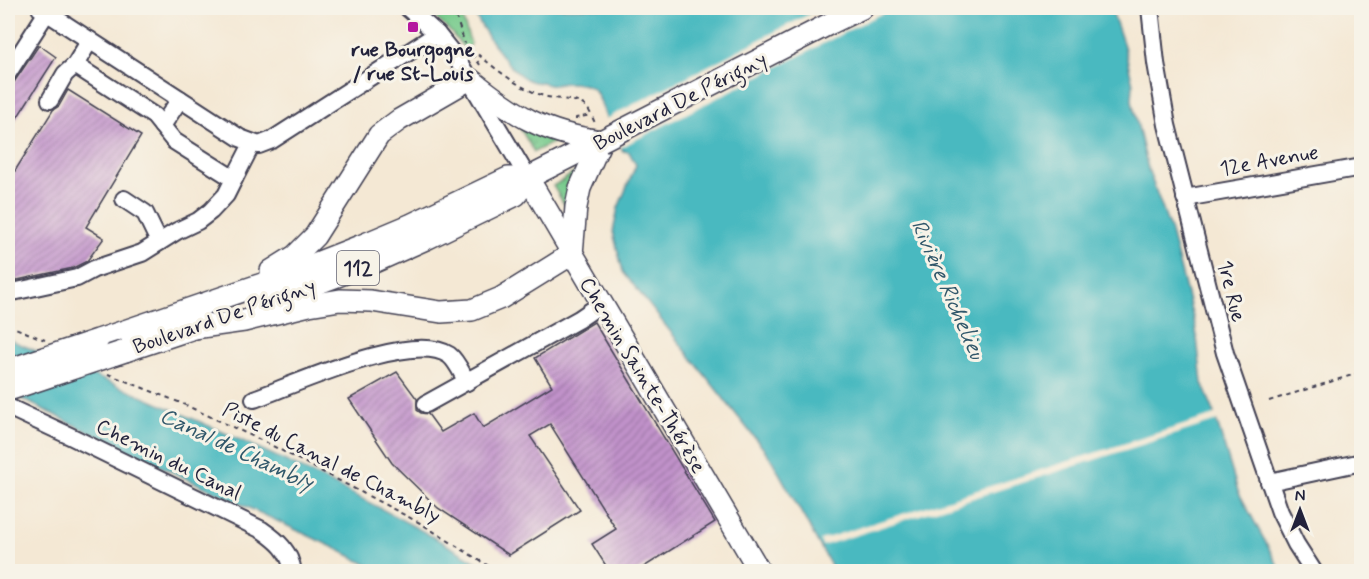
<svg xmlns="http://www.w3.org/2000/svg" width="1369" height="579" viewBox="0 0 1369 579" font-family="Mynerve,sans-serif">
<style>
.grass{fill:url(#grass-tufts);stroke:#4d7664;stroke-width:1.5}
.park{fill:#78cb8d;stroke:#4d7664;stroke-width:1.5}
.water{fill:#4ab9c0;stroke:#366e7e;stroke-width:1.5}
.pier{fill:#f4e8d4}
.building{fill:url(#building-hatch)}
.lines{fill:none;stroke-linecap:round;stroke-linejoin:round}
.minor-casing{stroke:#424052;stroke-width:20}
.major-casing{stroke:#424052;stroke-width:24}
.path{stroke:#424052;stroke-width:2;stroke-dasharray:4.5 4.5;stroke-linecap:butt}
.minor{stroke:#fff;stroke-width:16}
.major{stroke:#fff;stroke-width:21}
.major-bridge-casing{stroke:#424052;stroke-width:24;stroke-linecap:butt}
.major-bridge{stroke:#fff;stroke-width:21}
.poi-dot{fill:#b5179e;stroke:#f7f3e8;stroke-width:2}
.labels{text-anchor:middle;stroke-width:6;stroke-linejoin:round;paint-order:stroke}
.shield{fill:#f7f3e8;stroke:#62616f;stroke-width:1.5}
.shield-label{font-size:20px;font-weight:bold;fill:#22223b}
.poi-label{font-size:21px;font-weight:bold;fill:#22223b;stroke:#f7f3e8}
.street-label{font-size:21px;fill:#22223b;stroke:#f7f3e8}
.water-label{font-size:22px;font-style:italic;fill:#30576a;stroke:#f7f3e8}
</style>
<defs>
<pattern id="grass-tufts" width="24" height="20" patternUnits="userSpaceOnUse" patternTransform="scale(1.5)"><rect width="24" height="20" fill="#78cb8d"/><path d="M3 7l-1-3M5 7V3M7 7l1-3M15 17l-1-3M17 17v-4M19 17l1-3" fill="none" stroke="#68ae7b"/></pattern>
<pattern id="building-hatch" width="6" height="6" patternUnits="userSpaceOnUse" patternTransform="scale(1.5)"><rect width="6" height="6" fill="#c192ca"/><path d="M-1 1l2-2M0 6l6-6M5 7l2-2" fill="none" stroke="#9c77a5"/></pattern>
</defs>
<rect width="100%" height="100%" fill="#f7f3e8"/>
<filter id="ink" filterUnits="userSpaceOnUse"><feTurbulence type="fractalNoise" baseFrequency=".0167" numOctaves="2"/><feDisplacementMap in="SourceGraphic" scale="12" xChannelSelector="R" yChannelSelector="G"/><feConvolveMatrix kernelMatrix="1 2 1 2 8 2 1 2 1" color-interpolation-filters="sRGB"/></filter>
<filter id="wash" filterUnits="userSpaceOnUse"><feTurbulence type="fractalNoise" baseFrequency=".008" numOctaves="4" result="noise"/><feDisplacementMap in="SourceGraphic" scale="24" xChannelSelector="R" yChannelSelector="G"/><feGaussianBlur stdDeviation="1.35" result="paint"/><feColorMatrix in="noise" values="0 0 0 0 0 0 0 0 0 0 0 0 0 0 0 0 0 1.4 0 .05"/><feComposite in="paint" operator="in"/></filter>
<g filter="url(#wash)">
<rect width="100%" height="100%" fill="#f4e8d4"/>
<!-- grass -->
<g class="grass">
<polygon points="516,121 553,140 554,142 534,152"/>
<polygon points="579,170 569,212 553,186"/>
</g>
<!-- park -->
<polygon class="park" points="424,8 471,8 472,9 462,16 471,44 466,50 448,29"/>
<!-- water -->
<g class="water">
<path d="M471,8H1111L1124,46L1133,84L1132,101L1148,169L1171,232L1196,329L1202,383L1213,409L1238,491L1281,571H834L770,457L623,272L613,232L618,208L636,165L629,152L623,151C617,140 611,129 606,117C597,94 599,83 568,83C557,83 552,89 542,82C515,88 482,27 471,8Z"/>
<path d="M8,339C172,409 338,477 491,571H379L339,550L119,447L8,392Z"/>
</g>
<!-- pier -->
<g class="pier">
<polygon points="821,8 892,8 618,149 602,115 605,119"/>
<polygon points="1218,414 1220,420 822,546 820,540"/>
</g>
<g id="blocks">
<!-- building -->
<g class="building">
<polygon points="39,45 56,57 8,132 8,91"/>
<polygon points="68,90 141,136 86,227 104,238 87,261 73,268 8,282 8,182 53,110 59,106"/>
<polygon points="594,322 715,522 636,572 610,572 592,544 616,529 550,424 530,436 580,510 509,555 438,508 392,463 349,399 397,372 417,399 417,410 421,413 428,414 441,432 474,413 483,428 552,386 535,358"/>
</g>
</g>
</g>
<g filter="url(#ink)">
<use href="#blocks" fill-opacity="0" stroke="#424052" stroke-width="1.5"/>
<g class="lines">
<!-- minor casing -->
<g class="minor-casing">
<g id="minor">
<polyline points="40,8 240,138 259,145 272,140 437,34"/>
<polyline points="408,8 437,34 457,59 528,178"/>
<polyline points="1150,8 1156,63 1167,125 1225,353 1280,512 1296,544 1314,572"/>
<polyline points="90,40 75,65 154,116 162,126"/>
<polyline points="8,73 47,12"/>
<polyline points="180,99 162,126 174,141 234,179 252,144"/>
<polyline points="50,100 65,74 75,65"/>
<polyline points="1185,198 1362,167"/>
<polyline points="124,199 145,213 159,242"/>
<polyline points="8,293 77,278 94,269 142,253 177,231 198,221 211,211 226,195 234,179"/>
<path d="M254,399C294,385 412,330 449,355C457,361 462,374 467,382"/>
<polyline points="426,404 579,319 601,304"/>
<path d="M8,407L70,436L262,530C278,541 290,551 293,572"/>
<polyline points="1269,482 1362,462"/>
</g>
</g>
<!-- major casing -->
<g class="major-casing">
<g id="major">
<polyline points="831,23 862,8"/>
<polyline points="528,178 760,572"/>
<path d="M271,271L295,256L315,236L379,135L399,120L470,79C515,115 542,133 601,141"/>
<polyline points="260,305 372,263 428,238 516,195 528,178"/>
<polyline points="194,328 244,321 309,305 340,300 371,301 441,312 472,310 501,298 572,254 576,207 580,188 601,141"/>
<polyline points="98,340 268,282 360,246 410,225 508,178 528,178 601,141"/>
<polyline points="125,351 206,324"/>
</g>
</g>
<!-- path -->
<g class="path">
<polyline points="453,8 465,44"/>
<path d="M470,52H475C495,68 517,87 541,95C554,100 571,98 582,104C589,107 592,117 595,123"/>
<polyline points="472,54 481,66"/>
<polyline points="576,120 576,118 591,115"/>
<polyline points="8,325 45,340"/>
<polyline points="108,374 181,403 269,444 420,523 498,572"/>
<polyline points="1269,401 1362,372"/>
</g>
<!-- minor -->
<use href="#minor" class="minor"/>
<!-- major -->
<use href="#major" class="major"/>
<!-- major-bridge casing -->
<g class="major-bridge-casing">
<g id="major-bridge">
<polyline points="601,141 831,23"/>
<polyline points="8,370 98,340"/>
<polyline points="8,390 125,351"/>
</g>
</g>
<!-- major-bridge -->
<use href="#major-bridge" class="major-bridge"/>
</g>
</g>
<!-- markers -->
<rect class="poi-dot" x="407" y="21" width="12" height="12" rx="3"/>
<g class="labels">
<!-- shield labels -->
<rect class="shield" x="337" y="251" width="42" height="34" rx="4.5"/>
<g class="shield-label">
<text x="358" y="275">112</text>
</g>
<!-- poi labels -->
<g class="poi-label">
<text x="413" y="56">rue Bourgogne<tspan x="413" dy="24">/ rue St-Louis</tspan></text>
</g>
<!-- street labels -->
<g class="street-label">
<text transform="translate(680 101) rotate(-27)" y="7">Boulevard De Périgny</text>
<text transform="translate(1269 160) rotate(-10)" y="7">12e Avenue</text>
<text transform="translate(1232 291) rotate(76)" y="7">1re Rue</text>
<text transform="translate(224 316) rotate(-19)" y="7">Boulevard De Périgny</text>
<text transform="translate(643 375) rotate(59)" y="7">Chemin Sainte-Thérèse</text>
<text transform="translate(169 459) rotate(26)" y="7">Chemin du Canal</text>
<text transform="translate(332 462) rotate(27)" y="7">Piste du Canal de Chambly</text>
</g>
<!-- water labels -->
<g class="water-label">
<text transform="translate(949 289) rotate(66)" y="8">Rivière Richelieu</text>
<text transform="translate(237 448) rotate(25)" y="8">Canal de Chambly</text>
</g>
</g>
<!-- margin -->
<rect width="1369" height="579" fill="none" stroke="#f7f3e8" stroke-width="30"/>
<!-- north arrow -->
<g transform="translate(1300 510)" stroke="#f7f3e8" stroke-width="4.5" paint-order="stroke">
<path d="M0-4.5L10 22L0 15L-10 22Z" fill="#22223b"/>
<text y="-9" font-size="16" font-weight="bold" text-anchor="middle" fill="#22223b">N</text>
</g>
</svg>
